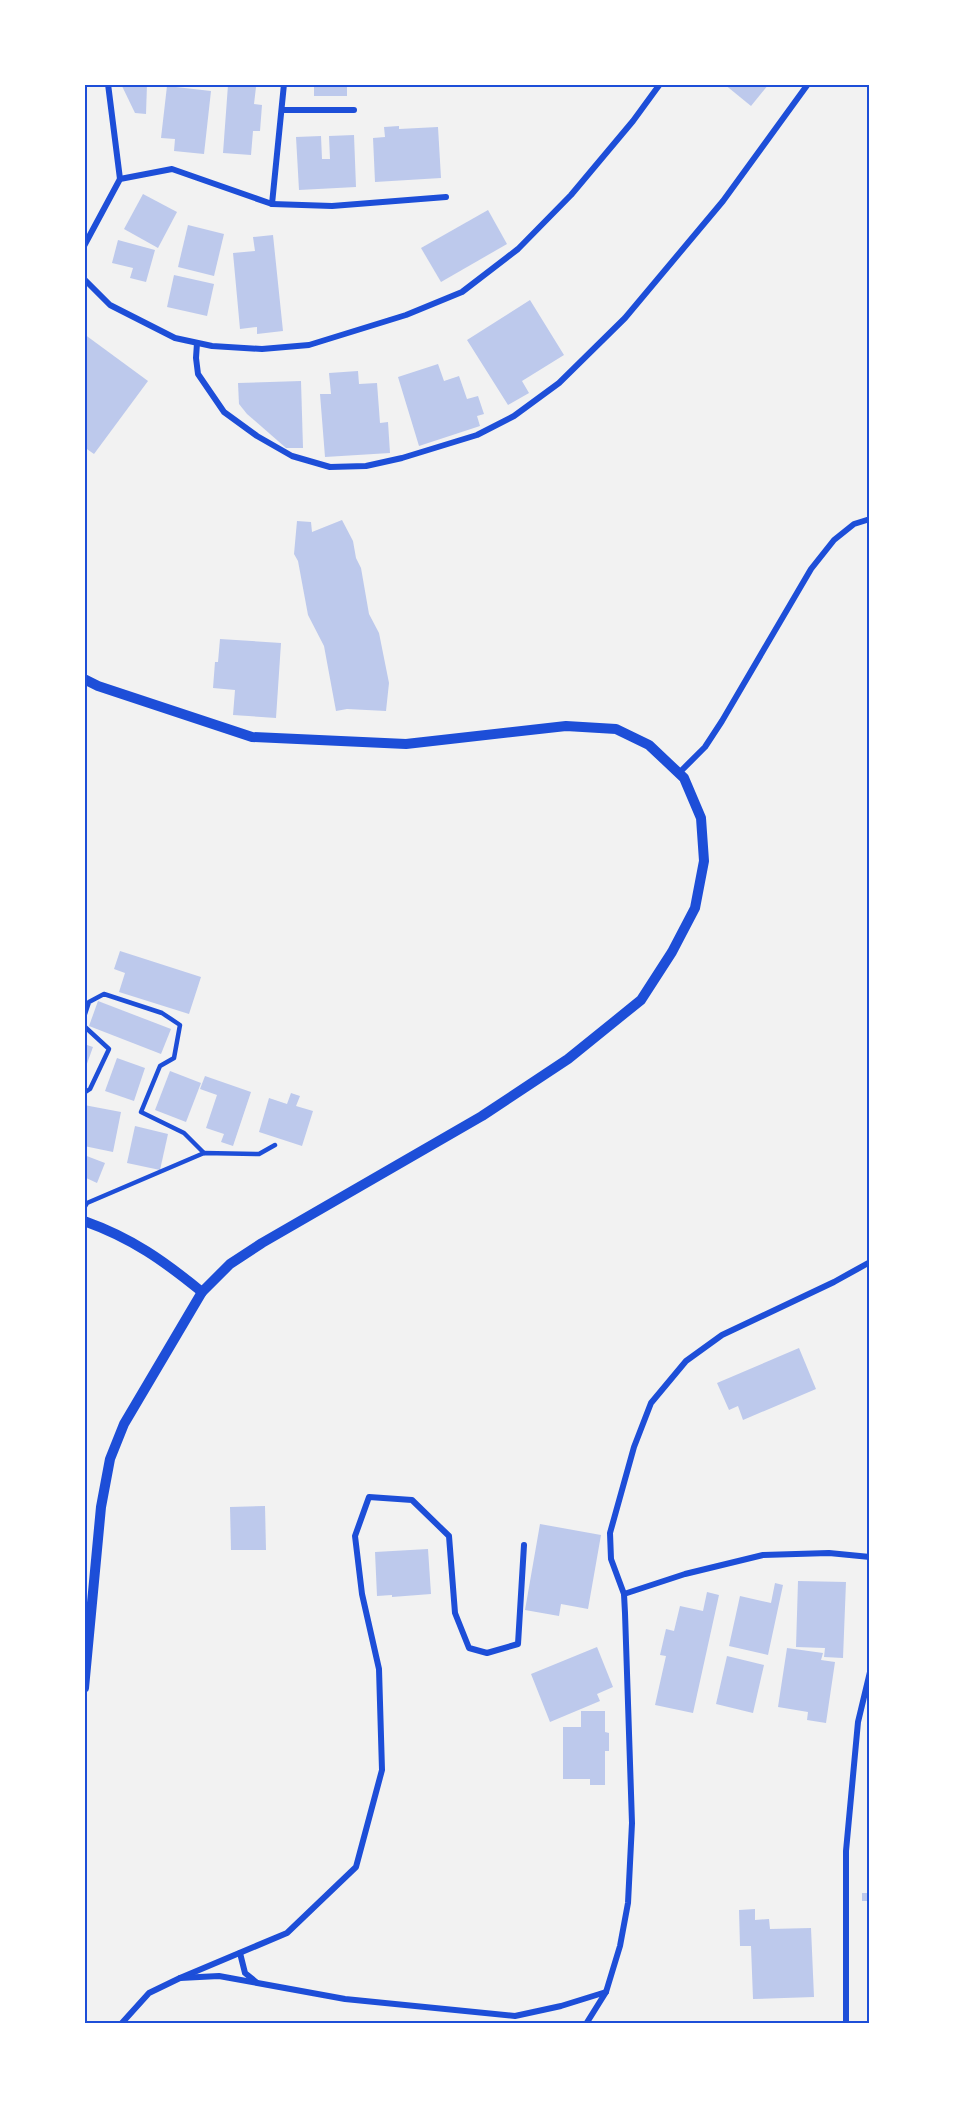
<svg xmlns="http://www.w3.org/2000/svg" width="954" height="2108" viewBox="0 0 954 2108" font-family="'DM Sans',sans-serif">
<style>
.building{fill:#bdc9ec}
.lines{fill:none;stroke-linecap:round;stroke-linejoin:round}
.service{stroke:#1d4ed8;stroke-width:4.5}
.minor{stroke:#1d4ed8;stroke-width:6}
.tertiary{stroke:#1d4ed8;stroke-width:10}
.neatline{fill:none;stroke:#1d4ed8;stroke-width:2}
</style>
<rect width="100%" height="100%" fill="#f2f2f2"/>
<!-- building -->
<g class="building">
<polygon points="121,84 147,84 146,114 135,113"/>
<rect x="314" y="84" width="33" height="12"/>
<polygon points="724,84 769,84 751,106"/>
<polygon points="228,85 256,87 254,104 262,105 260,131 253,131 251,155 223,153"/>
<polygon points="167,86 211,91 204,154 174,151 175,139 161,138"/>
<polygon points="399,126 399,129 438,127 441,178 375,182 373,138 385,137 384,127"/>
<polygon points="354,135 356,187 299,190 296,137 321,136 322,159 330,159 329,136"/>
<polygon points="143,194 177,212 158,248 124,229"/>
<polygon points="488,210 507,244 441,282 421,248"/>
<polygon points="188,225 224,234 214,276 178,267"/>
<polygon points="273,235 283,331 257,334 257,327 240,329 233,253 255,251 253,237"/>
<polygon points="118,240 155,250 146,282 130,278 133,268 112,263"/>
<polygon points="174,275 214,284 207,316 167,307"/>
<polygon points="530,300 564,355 522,381 529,393 508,405 467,340"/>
<polygon points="84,334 148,381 94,454 84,447"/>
<polygon points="438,364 444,381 459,376 467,399 478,396 484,414 477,416 480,426 419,446 398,377"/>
<polygon points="358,371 359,384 377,383 380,423 388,422 390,453 325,457 320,394 331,394 329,373"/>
<polygon points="301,381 303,448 286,448 247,414 239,404 238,383"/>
<polygon points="342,520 353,541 356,558 361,568 369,614 379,633 389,683 386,711 347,709 336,711 324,646 308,615 298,561 294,554 297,521 311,522 312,532"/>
<polygon points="220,639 281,643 276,718 233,715 235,690 213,688 215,662 218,662"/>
<polygon points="120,951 201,977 189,1014 119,992 125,973 114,969"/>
<polygon points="98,1001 171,1029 161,1054 89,1026"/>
<polygon points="84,1044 93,1047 84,1072"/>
<polygon points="117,1058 145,1068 134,1101 105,1091"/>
<polygon points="170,1071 201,1083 186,1122 155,1110"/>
<polygon points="205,1076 251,1092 233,1146 221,1142 224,1134 206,1128 217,1095 200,1089"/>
<polygon points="291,1093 300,1096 296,1106 313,1111 302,1146 259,1132 269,1098 287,1104"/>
<polygon points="84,1105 121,1112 113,1152 84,1146"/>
<polygon points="135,1126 168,1134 160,1170 127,1163"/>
<polygon points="84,1155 105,1163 97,1183 84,1177"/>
<polygon points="799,1348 816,1389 743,1420 738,1406 729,1410 717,1383"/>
<polygon points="265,1506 266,1550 231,1550 230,1507"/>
<polygon points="540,1524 601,1535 588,1609 561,1604 559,1616 525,1610"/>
<polygon points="428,1549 431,1594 392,1597 392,1595 377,1596 375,1552"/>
<polygon points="798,1581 846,1582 843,1658 824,1657 825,1648 796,1647"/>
<polygon points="775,1583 783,1585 768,1655 729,1646 740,1596 771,1603"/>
<polygon points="707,1592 719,1595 693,1713 655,1705 666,1656 660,1655 666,1629 674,1631 680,1606 703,1611"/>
<polygon points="597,1647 613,1687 597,1694 600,1701 550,1722 531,1674"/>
<polygon points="787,1648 823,1653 821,1660 835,1662 826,1723 807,1720 808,1712 778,1707"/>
<polygon points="727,1656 764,1665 753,1713 716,1704"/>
<polygon points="581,1711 605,1711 605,1732 609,1733 609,1751 605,1751 605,1785 590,1785 590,1779 563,1779 563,1727 581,1727"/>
<rect x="862" y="1893" width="8" height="8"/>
<polygon points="755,1909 755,1920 769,1919 770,1929 811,1928 814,1997 753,1999 751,1946 740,1946 739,1910"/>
</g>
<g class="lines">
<!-- service -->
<g class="service">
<polyline points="84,1017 89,1002 104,994 162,1013 180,1025 174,1058 160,1066 141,1112 184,1133 204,1153"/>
<polyline points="84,1026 109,1049 90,1089 84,1093"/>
<polyline points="84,1208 87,1203 204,1153 259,1154 275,1145"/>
</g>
<!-- minor -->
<g class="minor">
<polyline points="108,84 120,179"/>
<polyline points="282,110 354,110"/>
<polyline points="272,204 332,206 446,197"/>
<polyline points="84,246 120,179 172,169 272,204 284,84"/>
<polyline points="84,279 110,305 175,338 212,346 262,349 309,345 406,315 462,292 518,249 571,195 633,121 660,84"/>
<polyline points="197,343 196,358 198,374 224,412 257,436 292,456 330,467 366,466 402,458 477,435 514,416 559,383 625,318 723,201 808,84"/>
<polyline points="679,773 705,747 722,721 811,569 834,540 854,524 870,519"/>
<polyline points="624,1594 685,1574 763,1555 829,1553 870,1557"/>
<polyline points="240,1953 245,1973 256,1982"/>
<polyline points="180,1978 287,1933 356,1867 382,1770 379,1669 362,1594 355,1536 369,1497 412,1500 449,1536 455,1613 469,1648 487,1653 518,1644 524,1545"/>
<polyline points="121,2024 149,1993 180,1978 219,1976 345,1999 515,2016 561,2006 606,1992"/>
<polyline points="586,2024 606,1992 620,1946 628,1903 632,1823 625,1613 624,1594 611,1559 610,1533 634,1447 651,1403 686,1361 722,1335 834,1282 870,1262"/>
<polyline points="846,2024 846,1851 858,1722 870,1672"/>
</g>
<!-- tertiary -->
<g class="tertiary">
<polyline points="84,679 98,686 252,737 406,744 566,726 616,729 649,745 684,778 701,818 704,861 695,908 672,952 641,1000 568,1059 482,1116 262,1243 230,1264 202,1292 124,1424 110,1459 101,1507 84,1688"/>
<path d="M84,1221C132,1238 164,1261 202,1292"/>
</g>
</g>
<!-- border -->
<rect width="954" height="2108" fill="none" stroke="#ffffff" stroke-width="171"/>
<rect x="86" y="86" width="782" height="1936" class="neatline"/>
</svg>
